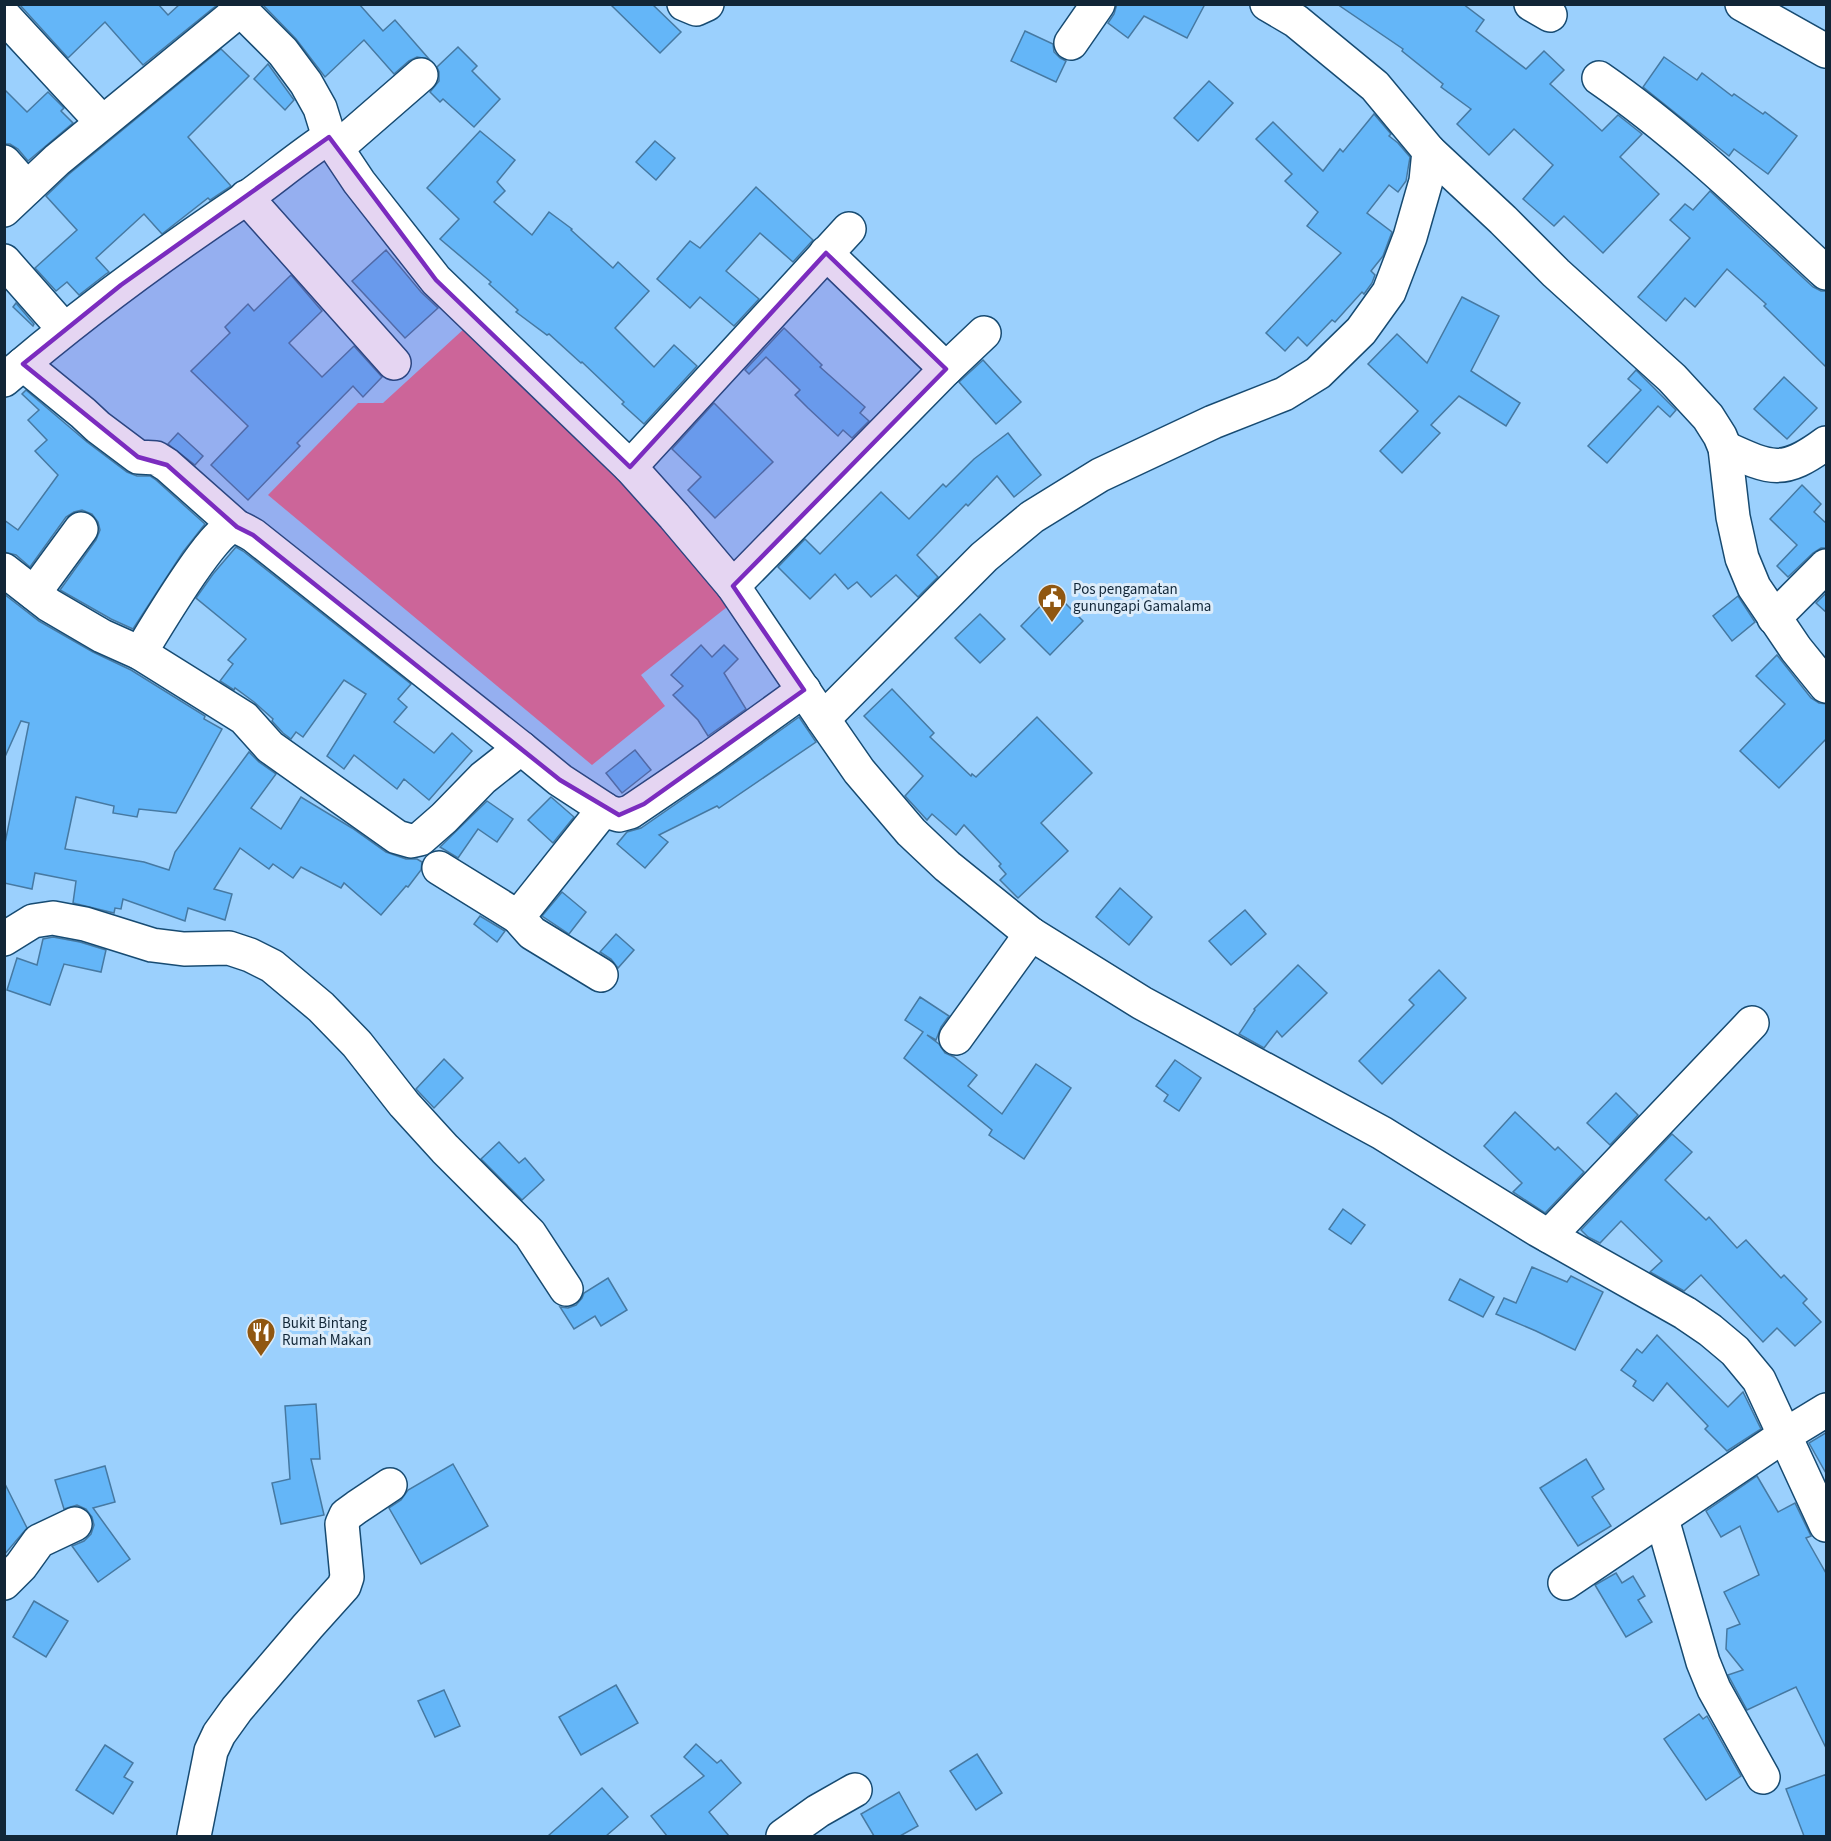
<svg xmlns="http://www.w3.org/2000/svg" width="1831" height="1841" viewBox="0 0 1831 1841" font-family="'Source Sans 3',sans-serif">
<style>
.green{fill:#e07490}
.building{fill:#64b6f8;stroke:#4679a2;stroke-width:1.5}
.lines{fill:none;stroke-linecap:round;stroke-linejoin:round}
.minor-casing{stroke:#174b72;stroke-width:36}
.minor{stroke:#fff;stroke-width:33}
.marked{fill:#7b2cbf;fill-opacity:0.2;stroke:#7b2cbf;stroke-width:4.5;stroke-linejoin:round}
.labels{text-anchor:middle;stroke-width:6;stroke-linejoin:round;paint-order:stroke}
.poi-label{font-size:15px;fill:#112637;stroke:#dcecfa;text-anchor:start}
</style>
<rect width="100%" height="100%" fill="#9bd0fd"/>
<!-- green -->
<polygon class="green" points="477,317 662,515 727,607 641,675 665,706 592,765 268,495 358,403 383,403"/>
<!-- building -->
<g class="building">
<polygon points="19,4 158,4 168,15 180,4 217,5 143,65 105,22 68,58"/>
<polygon points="262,4 359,4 383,31 395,20 429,59 417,57 409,61 394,74 364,40 325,77 296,39"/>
<polygon points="610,4 652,4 681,32 660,53"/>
<polygon points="1117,4 1205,4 1187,38 1144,16 1128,38 1108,23 1114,14"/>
<polygon points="1337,4 1463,4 1484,20 1476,31 1526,69 1544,51 1564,70 1550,84 1602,131 1618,115 1642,134 1620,157 1659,194 1603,253 1564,216 1554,226 1523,199 1553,165 1514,129 1489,155 1457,124 1471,109 1441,87 1443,84 1402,51 1403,49"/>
<polygon points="1025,31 1053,44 1054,52 1060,58 1066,61 1056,82 1011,61"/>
<polygon points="458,47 477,66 472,71 500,99 474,127 443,99 440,102 430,92 439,81 439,72 437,67"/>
<polygon points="221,49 249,76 188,137 231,186 210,200 208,198 162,234 144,214 96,258 109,272 106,274 79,295 67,282 56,291 35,268 77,230 46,196 69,174"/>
<polygon points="1664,57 1697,80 1702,73 1732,96 1734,94 1763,114 1765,112 1797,136 1768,174 1734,149 1729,156 1643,87"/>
<polygon points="268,64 294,100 285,110 254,79"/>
<polygon points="1209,81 1233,103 1198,141 1174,118"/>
<polygon points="4,89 27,112 48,92 64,108 61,111 73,123 28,161 18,149 10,144 4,144"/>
<polygon points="1374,114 1391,134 1389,136 1398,143 1410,157 1406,181 1398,192 1389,185 1367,213 1392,232 1383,256 1371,271 1375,275 1372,283 1364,294 1362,292 1335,322 1332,320 1307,346 1298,337 1285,351 1266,333 1341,253 1307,226 1318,212 1285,181 1292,174 1256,139 1273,122 1323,171 1340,149 1343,152"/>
<polygon points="480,131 515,160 497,182 505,191 494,202 532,235 549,212 572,229 571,230 613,268 618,262 649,291 615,328 654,367 674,345 697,366 644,424 622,404 624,402 582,362 581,363 549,334 547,335 516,312 518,310 489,284 491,282 440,239 459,219 427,188"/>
<polygon points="655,141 675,158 656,180 636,162"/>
<polygon points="756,187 813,240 793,262 760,233 726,271 759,299 734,326 700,297 690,308 657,279 690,241 700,248"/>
<polygon points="1710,191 1813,287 1821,291 1827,291 1827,368 1764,306 1766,304 1727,269 1695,307 1685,298 1666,321 1638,297 1690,238 1670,220 1685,204 1693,210"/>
<polygon points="386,250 421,292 438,308 405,338 352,281"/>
<polygon points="291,275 322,311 289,343 322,377 354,346 382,377 363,397 353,386 297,443 300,446 248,500 211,465 248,426 191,371 230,333 225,327 248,304 254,311"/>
<polygon points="1462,297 1499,316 1471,371 1520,403 1506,426 1459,396 1431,425 1440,433 1402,473 1380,451 1418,411 1368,364 1397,334 1427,363"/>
<polygon points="16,303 34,324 33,326 13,307"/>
<polygon points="784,328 822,365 820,367 865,407 860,413 869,421 852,438 843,430 838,436 808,408 795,395 800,390 766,357 749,374 745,370"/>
<polygon points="983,360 1021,402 996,424 959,382"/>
<polygon points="1636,370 1676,410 1670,417 1658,406 1607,463 1588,446 1641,390 1628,379"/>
<polygon points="1784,377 1817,408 1787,439 1754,409"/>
<polygon points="26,390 87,442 127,472 137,476 150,476 156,480 205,524 183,552 133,629 111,619 60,590 96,540 100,530 98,522 92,514 82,510 74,512 66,517 30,567 16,555 4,552 4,520 18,530 58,475 35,451 47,440 28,420 39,410 22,394"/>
<polygon points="714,403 773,462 715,518 688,490 701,477 672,449"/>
<polygon points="178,433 203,456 195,465 168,444"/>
<polygon points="1008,433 1041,475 1014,497 997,476 968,506 966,504 917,555 938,577 918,597 896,575 871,597 857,582 848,589 835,574 810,599 778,567 805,539 820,554 881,492 909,519 943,484 946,487 974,459"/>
<polygon points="1802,485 1821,504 1814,512 1827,524 1827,548 1821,548 1813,553 1788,577 1777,566 1797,545 1770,519"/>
<polygon points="236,547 243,551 411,684 398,699 407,707 394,722 434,753 452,733 472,751 429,800 404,779 397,789 354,755 344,769 327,756 366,694 344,680 303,737 296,732 291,739 283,733 272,721 273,719 254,702 235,688 234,690 220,681 233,664 228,660 246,639 196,598 213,574"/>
<polygon points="1054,592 1083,621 1050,655 1021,626"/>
<polygon points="1827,592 1827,613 1816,603"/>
<polygon points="4,594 39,621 93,652 131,670 205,716 204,719 222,729 176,813 139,809 137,817 113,813 114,806 76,797 65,849 144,862 169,870 175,852 249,752 259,762 276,774 251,808 281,829 301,797 352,828 386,852 406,859 417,859 422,862 421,870 408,887 406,886 381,915 344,883 341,888 301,867 293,878 273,864 269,869 240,848 214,889 232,894 225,920 188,908 185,921 123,899 121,909 115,908 114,913 73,903 76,881 35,873 32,889 4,883 4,848 29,723 21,721 4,759"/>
<polygon points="1738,596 1755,622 1732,641 1713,616"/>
<polygon points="980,614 1005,639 980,663 955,638"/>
<polygon points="701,645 712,657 724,645 738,659 724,673 746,709 708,736 698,720 673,695 683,686 671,675"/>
<polygon points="1777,655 1811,698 1819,703 1827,704 1827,738 1779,788 1740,751 1785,704 1756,676"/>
<polygon points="892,689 934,733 930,737 971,776 972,774 976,777 1037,717 1092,773 1041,823 1068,851 1018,898 1000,880 1006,874 999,866 1001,864 964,825 956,835 932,814 927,820 905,796 923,776 864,716"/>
<polygon points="799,717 816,742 719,808 717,806 659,835 668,842 645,868 617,844 627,832 641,828 722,772"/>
<polygon points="635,750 651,770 622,793 606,773"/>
<polygon points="551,797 574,817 553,843 528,820"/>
<polygon points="487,801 513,819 497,842 478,829 458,858 440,847"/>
<polygon points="1120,888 1152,917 1129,945 1096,917"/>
<polygon points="562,892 586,912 569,934 542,916"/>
<polygon points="1245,910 1266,934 1231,965 1209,941"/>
<polygon points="480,916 505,931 497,942 474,924"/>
<polygon points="616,934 634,950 618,968 611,959 600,952"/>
<polygon points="53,937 80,942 106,950 101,972 64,964 50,1005 7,990 17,958 37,965 43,939"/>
<polygon points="1298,965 1327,993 1282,1037 1277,1031 1264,1048 1239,1034 1255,1010 1254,1009"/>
<polygon points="1439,970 1466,998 1382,1084 1359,1061 1414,1005 1409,1000"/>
<polygon points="920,997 949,1016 941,1027 936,1040 927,1035 939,1044 945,1053 954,1057 977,1075 968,1086 1002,1114 1036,1064 1071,1088 1024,1159 989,1135 992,1130 904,1058 923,1032 905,1020"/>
<polygon points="444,1059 463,1078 434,1108 416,1089"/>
<polygon points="1175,1060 1201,1078 1179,1111 1164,1101 1168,1095 1156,1086"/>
<polygon points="1616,1093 1638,1115 1610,1145 1587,1123"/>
<polygon points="1515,1112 1555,1150 1558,1147 1584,1172 1545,1213 1513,1192 1522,1183 1484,1146"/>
<polygon points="1672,1134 1692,1152 1665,1180 1706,1220 1709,1217 1737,1248 1746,1240 1781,1278 1784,1275 1807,1299 1803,1303 1821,1322 1795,1346 1777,1328 1763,1342 1701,1275 1684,1291 1650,1272 1662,1261 1621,1221 1600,1243 1588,1237 1581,1230"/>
<polygon points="499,1142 519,1163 525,1158 544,1180 522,1200 481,1159"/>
<polygon points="1343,1209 1365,1225 1351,1244 1329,1229"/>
<polygon points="1532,1267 1567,1282 1571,1276 1603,1292 1575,1350 1536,1331 1496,1314 1504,1298 1516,1303"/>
<polygon points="608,1278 627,1310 601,1326 595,1316 574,1329 560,1307 568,1308 576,1305 582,1298 584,1293"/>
<polygon points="1460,1279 1494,1297 1483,1317 1449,1300"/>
<polygon points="1657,1335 1728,1407 1743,1392 1761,1429 1727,1451 1705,1429 1708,1426 1667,1383 1653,1401 1633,1386 1636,1381 1621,1370 1637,1349 1642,1353"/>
<polygon points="316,1404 320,1459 311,1459 324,1515 281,1524 272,1483 290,1479 285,1406"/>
<polygon points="1827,1432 1827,1475 1809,1443"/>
<polygon points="1586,1459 1604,1489 1592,1497 1611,1526 1578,1546 1540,1488"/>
<polygon points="453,1464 488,1526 421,1564 389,1508 401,1500 408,1490"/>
<polygon points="105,1466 115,1502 93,1508 130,1559 98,1582 72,1546 84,1541 91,1534 94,1525 92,1517 86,1509 77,1505 64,1509 55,1480"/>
<polygon points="1757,1476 1778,1512 1795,1503 1811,1536 1806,1538 1827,1575 1827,1750 1796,1687 1747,1710 1728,1675 1743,1670 1726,1649 1727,1629 1740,1624 1724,1592 1759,1575 1740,1526 1721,1537 1706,1511"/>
<polygon points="4,1482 27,1528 4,1555"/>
<polygon points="1616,1573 1622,1583 1633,1576 1645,1596 1638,1600 1652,1622 1626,1637 1595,1585"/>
<polygon points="34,1601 68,1621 46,1657 13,1637"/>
<polygon points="616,1685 638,1723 581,1755 559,1717"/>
<polygon points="444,1690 460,1726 435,1737 418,1701"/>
<polygon points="1699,1714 1703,1719 1707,1716 1741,1776 1706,1800 1664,1739"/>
<polygon points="696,1744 717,1763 721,1760 741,1783 709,1812 729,1836 667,1836 651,1816 704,1776 684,1757"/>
<polygon points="105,1745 133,1763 124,1777 133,1782 113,1814 76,1790"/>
<polygon points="977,1754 1002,1793 976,1810 950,1771"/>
<polygon points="1827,1774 1827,1836 1804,1836 1786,1789"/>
<polygon points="602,1788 628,1817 606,1836 548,1836"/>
<polygon points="899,1792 918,1826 900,1836 874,1836 861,1814"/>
</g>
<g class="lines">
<!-- minor casing -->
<g class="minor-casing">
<g id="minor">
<polyline points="235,4 283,52 306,83 320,108 329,137 359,182 436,280 630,467 674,516 733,586 823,719 984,557 1032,517 1100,475 1213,422 1284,394 1318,373 1361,331 1389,292 1410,237 1426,181 1429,151 1375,86 1296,21 1267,4"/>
<polyline points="684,4 696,9 707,4"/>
<polyline points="1531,4 1550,15"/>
<polyline points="1742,4 1826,51"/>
<polyline points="4,16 102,122"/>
<polyline points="1071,43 1098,4"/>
<path d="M1599,78C1680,134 1754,206 1826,273"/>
<polyline points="337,148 421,75"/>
<polyline points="1429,151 1503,220 1556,273 1672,378 1708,417 1720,436 1725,448 1733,517 1742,558 1754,587 1796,649 1826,686"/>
<polyline points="4,162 27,188"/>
<polyline points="246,197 394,363"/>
<polyline points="4,210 57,160 240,10"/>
<polyline points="826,253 946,369"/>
<polyline points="4,261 64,329"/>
<polyline points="23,364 83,413 98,427 138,457 156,458 167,465 237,527"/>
<path d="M4,380C81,314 161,255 245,199C273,179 300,156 329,137"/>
<path d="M1725,448C1771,469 1783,475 1826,443"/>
<polyline points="630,467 849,229"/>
<polyline points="4,570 49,605 102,636 140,653 244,718 270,747 397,837 411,841 420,839 444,818 483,778 521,748 560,780 609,812 619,815 630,812 711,757 804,690"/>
<polyline points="733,586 946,369 984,333"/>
<polyline points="34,593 81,529"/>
<polyline points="1774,618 1826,566"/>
<path d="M140,653C153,632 213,530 232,527C239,526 247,532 253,535L521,748"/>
<polyline points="823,719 859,771 911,832 947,866 1031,934 1142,1003 1382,1133 1538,1230 1685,1313 1710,1330 1735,1351 1759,1380 1826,1525"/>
<polyline points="439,868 518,917"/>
<polyline points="4,939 33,921 53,918 85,924 152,945 184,949 229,948 250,955 272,966 321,1007 357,1044 404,1104 445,1149 530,1234 566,1289"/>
<polyline points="601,975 532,933 518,917 604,809"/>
<polyline points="956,1038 1031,934"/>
<polyline points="1549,1236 1752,1023"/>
<polyline points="1662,1519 1703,1662 1714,1689 1763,1777"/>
<polyline points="4,1583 21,1566 39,1541 75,1524"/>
<polyline points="1565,1583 1785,1435 1826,1410"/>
<polyline points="194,1836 211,1751 219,1734 237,1709 308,1626 344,1586 347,1577 342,1524 346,1515 357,1507 390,1485"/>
<polyline points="783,1836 818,1811 855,1790"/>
</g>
</g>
<!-- minor -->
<use href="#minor" class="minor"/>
</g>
<!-- marked area -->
<path class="marked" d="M329,137L436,280L630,467L826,253L946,369L733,586L804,690L644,804L619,815L560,780L253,535L237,527L167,465L138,457L23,364L121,285Z"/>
<!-- icons -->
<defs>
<g id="civic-pin" transform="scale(1.5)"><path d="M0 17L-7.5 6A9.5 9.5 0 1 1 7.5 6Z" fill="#905711" stroke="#dcecfa"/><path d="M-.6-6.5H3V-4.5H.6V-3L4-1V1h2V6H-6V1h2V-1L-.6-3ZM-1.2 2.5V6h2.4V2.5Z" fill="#fff"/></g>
<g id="restaurant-pin" transform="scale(1.5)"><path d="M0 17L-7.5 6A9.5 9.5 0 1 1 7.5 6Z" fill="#905711" stroke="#dcecfa"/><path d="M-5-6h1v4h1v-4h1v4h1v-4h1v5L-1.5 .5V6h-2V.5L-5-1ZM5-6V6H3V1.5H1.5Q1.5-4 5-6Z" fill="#fff"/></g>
</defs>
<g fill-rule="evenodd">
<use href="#civic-pin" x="1052" y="598"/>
<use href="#restaurant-pin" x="261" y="1332"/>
</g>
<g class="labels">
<!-- poi labels -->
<g class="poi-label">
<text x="1073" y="594">Pos pengamatan<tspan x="1073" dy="17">gunungapi Gamalama</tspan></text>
<text x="282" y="1328">Bukit Bintang<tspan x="282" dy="17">Rumah Makan</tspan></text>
</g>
</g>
<!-- border -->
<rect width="1831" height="1841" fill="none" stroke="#112637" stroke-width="12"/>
</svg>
